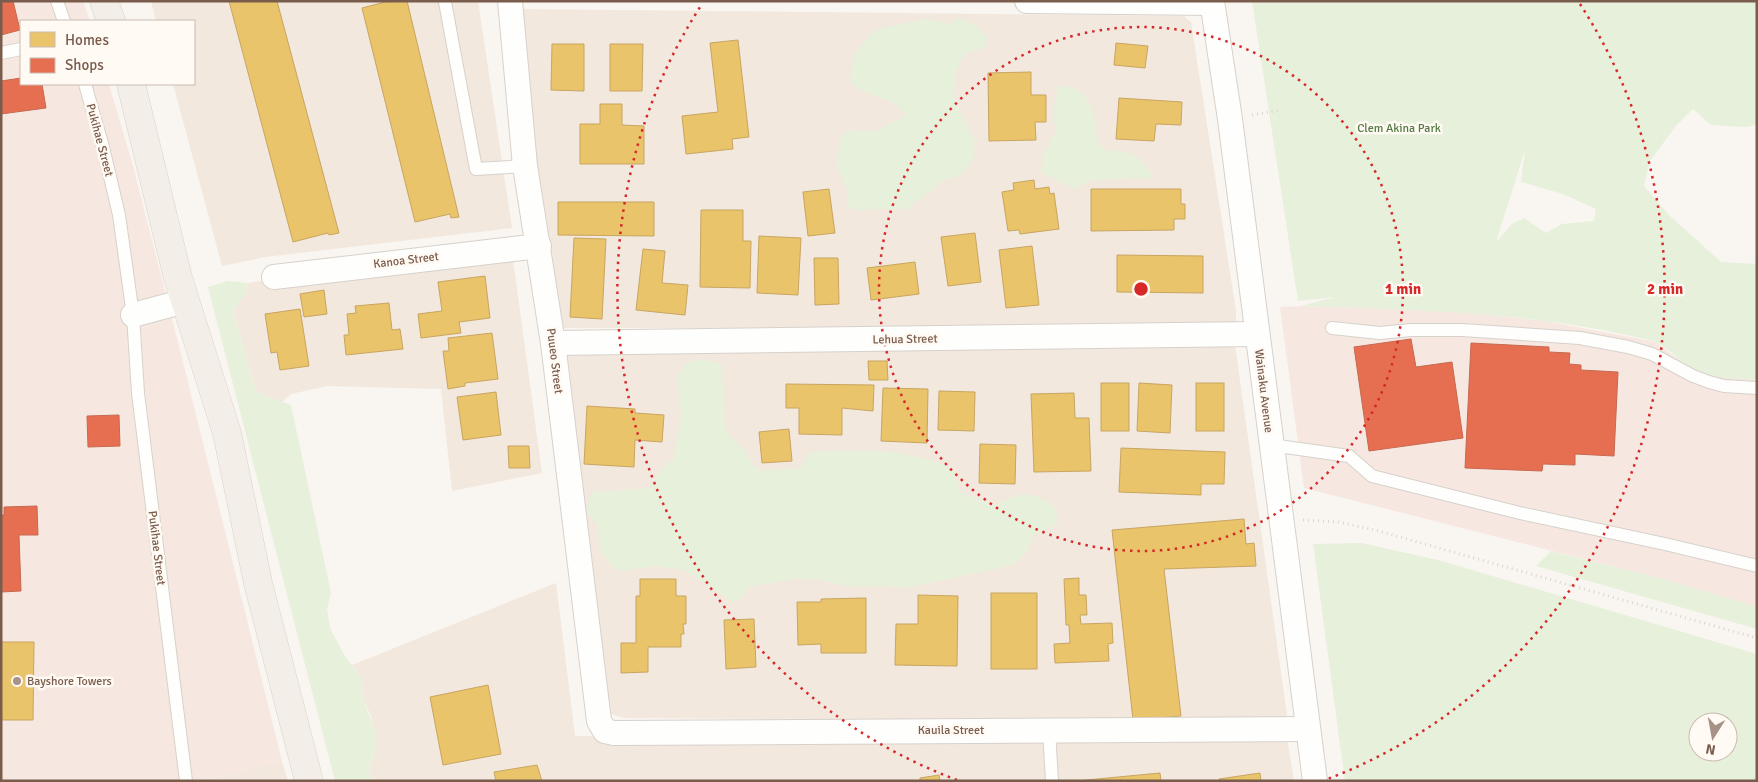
<svg xmlns="http://www.w3.org/2000/svg" width="1758" height="782" viewBox="0 0 1758 782" font-family="Signika,sans-serif">
<style>
.residential{fill:#f2e8de}
.commercial{fill:#f6e8e1}
.green{fill:#e7f0db;fill-rule:evenodd}
.homes{fill:#e9c46a;stroke:#c8a561}
.shops{fill:#e76f51;stroke:#c66950}
.lines{fill:none;stroke-linecap:round;stroke-linejoin:round}
.lane-casing{stroke:#d7d1cb;stroke-width:14}
.street-casing{stroke:#d7d1cb;stroke-width:26}
.primary-casing{stroke:#dad1cc;stroke-width:29}
.path{stroke:#dcd5d0;stroke-width:3;stroke-dasharray:1 4;stroke-linecap:butt}
.lane{stroke:#fefefd;stroke-width:12}
.street{stroke:#fefefd;stroke-width:24}
.primary{stroke:#f3eee8;stroke-width:28}
.ring{fill:none;stroke:#d62828;stroke-width:2.5;stroke-dasharray:2.5 5}
.poi-dot{fill:#a69286;stroke:#fffaf3;stroke-width:2}
.labels{text-anchor:middle;stroke-width:5;stroke-linejoin:round;paint-order:stroke}
.park-label{font-size:12px;fill:#537a41;stroke:#fffaf3}
.street-label{font-size:12px;fill:#7a5c4d;stroke:#fffaf3}
.poi-label{font-size:12px;fill:#7a5c4d;stroke:#fffaf3;text-anchor:start}
.centre{fill:#d62828;stroke:#fffaf3;stroke-width:2.5}
.ring-label{font-size:15px;text-anchor:middle;font-weight:bold;fill:#d62828;stroke:#fffaf3;stroke-width:5;stroke-linejoin:round;paint-order:stroke}
</style>
<rect width="100%" height="100%" fill="#f9f5f0"/>
<!-- residential -->
<g class="residential">
<polygon points="151,1 478,1 512,228 265,257 222,266 173,84 194,84 194,21 156,21"/>
<polygon points="513,9 1184,16 1191,22 1236,311 1236,322 1223,327 560,328"/>
<polygon points="499,246 512,252 542,473 452,491 441,389 327,386 291,394 282,402 256,392 233,311 246,293 248,283"/>
<polygon points="1235,345 1287,715 1280,721 625,718 607,713 553,350"/>
<polygon points="556,583 575,736 1281,739 1288,743 1294,781 371,781 369,770 376,747 371,716 363,699 362,680 352,665"/>
<polygon points="282,761 288,781 203,781"/>
</g>
<!-- commercial -->
<g class="commercial">
<polygon points="1,1 83,1 90,21 21,21 21,84 109,84 133,166 178,342 282,761 203,781 1,781"/>
<polygon points="1301,306 1450,311 1545,321 1656,342 1691,369 1712,376 1757,380 1757,607 1667,580 1304,488 1280,307"/>
</g>
<!-- green -->
<g class="green">
<path d="M1252,1H1757V124L1747,127L1711,125L1693,109L1675,127L1650,161L1644,186L1669,215L1721,262L1757,264V380C1735,378 1709,379 1690,368C1678,360 1666,345 1653,341C1538,312 1418,310 1301,306L1335,297L1298,301ZM1525,150L1521,182L1563,194L1596,209L1594,221L1562,224L1546,233L1524,218L1512,224L1496,242Z"/>
<path d="M959,18L976,25L988,38L986,47L964,54L956,72L954,99L975,141L973,160L961,175L943,181L907,209L855,210L848,206V192L836,163L841,136L849,130L876,131L906,115C895,96 864,98 850,81L854,54L875,30L924,19L951,24Z"/>
<path d="M1058,86C1092,86 1095,114 1097,142L1107,151C1131,149 1142,158 1153,178L1091,180L1075,189L1042,173L1043,155L1056,131L1053,113Z"/>
<polygon points="228,281 248,283 246,293 233,311 256,392 291,405 331,593 327,609 330,628 343,653 362,680 363,699 375,730 376,747 369,770 371,781 335,781 208,287"/>
<path d="M704,359L722,365L725,430L745,450L753,466L762,471L800,468L810,452C857,450 911,447 954,470L960,492L994,505C1002,502 1011,497 1020,495C1037,492 1060,504 1057,523L1035,534L1027,552L1013,565L911,587L847,586L815,579H794L748,587L741,600L731,601L685,570L657,566L620,571L612,567L601,552L597,525L586,510L592,492L649,488L665,465L673,460L681,415L677,378L686,363Z"/>
<path d="M1361,543L1438,560L1757,654V781H1345L1313,544ZM1698,722H1728V752H1698Z"/>
<polygon points="1551,551 1667,580 1757,607 1757,629 1536,566"/>
</g>
<!-- homes -->
<g class="homes">
<polygon points="229,1 277,1 339,233 329,235 328,233 293,242"/>
<polygon points="389,1 407,1 459,217 451,218 450,214 415,222 362,8"/>
<polygon points="738,40 749,137 732,139 733,149 686,154 682,116 718,112 710,43"/>
<polygon points="1116,43 1148,46 1145,68 1114,65"/>
<polygon points="552,44 584,44 584,91 551,90"/>
<polygon points="610,44 643,44 642,91 610,91"/>
<polygon points="1031,72 1031,95 1046,95 1046,122 1035,122 1036,140 989,141 988,73"/>
<polygon points="1119,98 1182,102 1181,125 1156,124 1154,141 1116,139"/>
<polygon points="600,104 622,104 622,125 644,126 644,164 580,164 580,124 600,124"/>
<polygon points="1034,180 1035,189 1049,187 1050,194 1054,193 1059,229 1020,234 1019,230 1008,231 1002,192 1014,190 1013,183"/>
<polygon points="829,189 835,233 808,236 803,192"/>
<polygon points="1091,189 1181,189 1181,204 1185,204 1185,219 1174,219 1174,230 1091,231"/>
<polygon points="558,202 654,202 654,236 558,235"/>
<polygon points="701,210 743,210 743,241 751,241 750,288 700,287"/>
<polygon points="975,233 981,282 948,286 941,237"/>
<polygon points="759,236 801,238 798,295 757,293"/>
<polygon points="574,238 606,239 602,319 570,317"/>
<polygon points="1032,246 1039,305 1006,308 999,250"/>
<polygon points="643,249 665,251 662,283 688,285 685,315 636,310"/>
<polygon points="1117,255 1203,256 1203,293 1117,292"/>
<polygon points="814,258 838,258 839,304 815,305"/>
<polygon points="915,262 919,294 871,300 867,268"/>
<polygon points="485,276 490,318 459,322 461,333 421,338 418,314 442,311 438,282"/>
<polygon points="324,290 327,314 304,317 300,294"/>
<polygon points="389,303 392,330 400,329 403,349 346,355 344,335 349,335 347,314 356,313 355,306"/>
<polygon points="300,309 309,366 280,370 277,352 271,353 265,314"/>
<polygon points="492,333 498,379 465,383 465,386 448,389 443,351 449,351 448,338"/>
<polygon points="868,361 887,361 888,380 869,380"/>
<rect x="1101" y="383" width="28" height="48"/>
<polygon points="1139,383 1172,385 1170,433 1137,431"/>
<rect x="1196" y="383" width="28" height="48"/>
<polygon points="786,384 874,385 873,411 842,408 842,435 799,434 799,408 786,408"/>
<polygon points="883,388 928,389 927,443 881,441"/>
<polygon points="939,391 975,392 974,431 938,430"/>
<polygon points="496,392 501,435 463,440 457,397"/>
<polygon points="1074,393 1075,418 1089,418 1091,471 1034,472 1031,394"/>
<polygon points="587,406 635,409 635,413 664,415 662,442 635,440 634,467 584,464"/>
<polygon points="789,429 792,461 762,463 759,432"/>
<polygon points="980,444 1016,445 1015,484 979,483"/>
<polygon points="508,446 529,446 530,468 509,468"/>
<polygon points="1121,448 1225,452 1224,484 1201,484 1201,495 1119,492"/>
<polygon points="1244,519 1246,544 1254,543 1256,566 1164,569 1181,716 1133,720 1112,530"/>
<polygon points="1079,578 1079,595 1086,595 1087,615 1080,615 1081,624 1112,623 1113,643 1108,644 1109,661 1055,663 1054,644 1070,643 1069,625 1066,625 1064,579"/>
<polygon points="640,579 676,579 676,596 686,596 686,624 683,624 684,634 681,634 681,647 648,647 648,672 621,673 621,643 636,643 636,596 640,596"/>
<rect x="991" y="593" width="46" height="76"/>
<polygon points="918,595 958,596 957,666 895,665 896,624 918,624"/>
<polygon points="866,598 866,653 821,653 821,644 798,645 797,602 821,602 821,599"/>
<polygon points="754,619 756,667 726,669 724,620"/>
<polygon points="1,642 34,642 33,720 1,720"/>
<polygon points="488,685 501,754 443,765 430,697"/>
<polygon points="537,765 542,781 496,781 494,772"/>
<polygon points="1160,773 1161,781 1076,781"/>
<polygon points="1260,773 1261,781 1219,781 1219,779"/>
<polygon points="939,775 940,781 920,781 920,778"/>
</g>
<!-- shops -->
<g class="shops">
<polygon points="1,1 13,1 20,30 1,35"/>
<polygon points="21,78 21,84 42,84 46,108 1,114 1,81"/>
<polygon points="1411,339 1416,367 1452,362 1463,438 1369,451 1354,347"/>
<polygon points="1471,343 1549,347 1549,352 1570,353 1569,364 1581,365 1581,370 1618,372 1614,456 1575,454 1575,465 1543,464 1542,471 1465,468"/>
<polygon points="119,415 120,446 88,447 87,416"/>
<polygon points="37,506 38,535 19,535 21,591 1,592 1,515 4,515 4,507"/>
</g>
<g class="lines">
<!-- lane casing -->
<g class="lane-casing">
<g id="lane">
<polyline points="57,1 64,21"/>
<polyline points="445,2 476,169 525,166"/>
<polyline points="1,53 21,49"/>
<polyline points="85,84 103,147 119,215 133,315 138,393 186,781"/>
<polyline points="1332,328 1380,333 1411,330 1462,330 1580,338 1628,347 1652,354 1693,376 1709,382 1724,386 1757,388"/>
<polyline points="1271,445 1349,456 1372,476 1520,513 1665,544 1757,566"/>
<polyline points="1049,730 1052,781"/>
</g>
</g>
<!-- street casing -->
<g class="street-casing">
<g id="street">
<polyline points="510,1 525,166 553,343 599,721 605,731 614,733 1307,729"/>
<polyline points="1027,1 1212,3"/>
<polyline points="1212,1 1230,119 1315,781"/>
<polyline points="274,277 539,246"/>
<polyline points="133,315 185,301"/>
<polyline points="553,343 1257,334"/>
</g>
</g>
<!-- primary casing -->
<g class="primary-casing">
<g id="primary">
<polyline points="104,1 111,21"/>
<polyline points="131,84 178,278 227,433 258,583 309,781"/>
</g>
</g>
<!-- path -->
<g class="path">
<polyline points="1252,115 1281,110"/>
<polyline points="1303,520 1338,522 1375,530 1757,638"/>
</g>
<!-- lane -->
<use href="#lane" class="lane"/>
<!-- street -->
<use href="#street" class="street"/>
<!-- primary -->
<use href="#primary" class="primary"/>
</g>
<!-- distance rings -->
<g class="ring">
<circle cx="1141" cy="289" r="262"/>
<path d="M957 780A524 524 0 0 1 702 4M1580 4A524 524 0 0 1 1325 780"/>
</g>
<!-- markers -->
<circle class="poi-dot" cx="17" cy="681" r="5"/>
<g class="labels">
<!-- park labels -->
<g class="park-label">
<text x="1399" y="132">Clem Akina Park</text>
</g>
<!-- street labels -->
<g class="street-label">
<text transform="translate(100 140) rotate(75)" y="4">Pukihae Street</text>
<text transform="translate(406 260) rotate(-7)" y="4">Kanoa Street</text>
<text transform="translate(905 339) rotate(-1)" y="4">Lehua Street</text>
<text transform="translate(555 361) rotate(83)" y="4">Puueo Street</text>
<text transform="translate(1264 391) rotate(83)" y="4">Wainaku Avenue</text>
<text transform="translate(157 548) rotate(83)" y="4">Pukihae Street</text>
<text x="951" y="734">Kauila Street</text>
</g>
<!-- poi labels -->
<g class="poi-label">
<text x="27" y="685">Bayshore Towers</text>
</g>
</g>
<circle cx="1141" cy="289" r="8" class="centre"/>
<g class="ring-label">
<text x="1403" y="294">1 min</text>
<text x="1665" y="294">2 min</text>
</g>
<!-- border -->
<rect width="1758" height="782" fill="none" stroke="#7a5c4d" stroke-width="5"/>
<!-- legend -->
<rect x="20" y="20" width="175" height="65" fill="#fffaf3" stroke="#cabbb1"/>
<rect x="30" y="32" width="25" height="15" fill="#e9c46a" stroke="#cabbb1"/>
<text x="65" y="45" font-size="15" fill="#7a5c4d">Homes</text>
<rect x="30" y="58" width="25" height="15" fill="#e76f51" stroke="#cabbb1"/>
<text x="65" y="70" font-size="15" fill="#7a5c4d">Shops</text>
<!-- north arrow -->
<g transform="translate(1713 737) rotate(191)"><circle r="24" fill="#fffaf3" stroke="#cabbb1"/>
<path d="M0-4L9 19L0 12L-9 19Z" fill="#a69286"/>
<text y="-8" font-size="14" font-weight="bold" text-anchor="middle" fill="#7a5c4d">N</text>
</g>
</svg>
